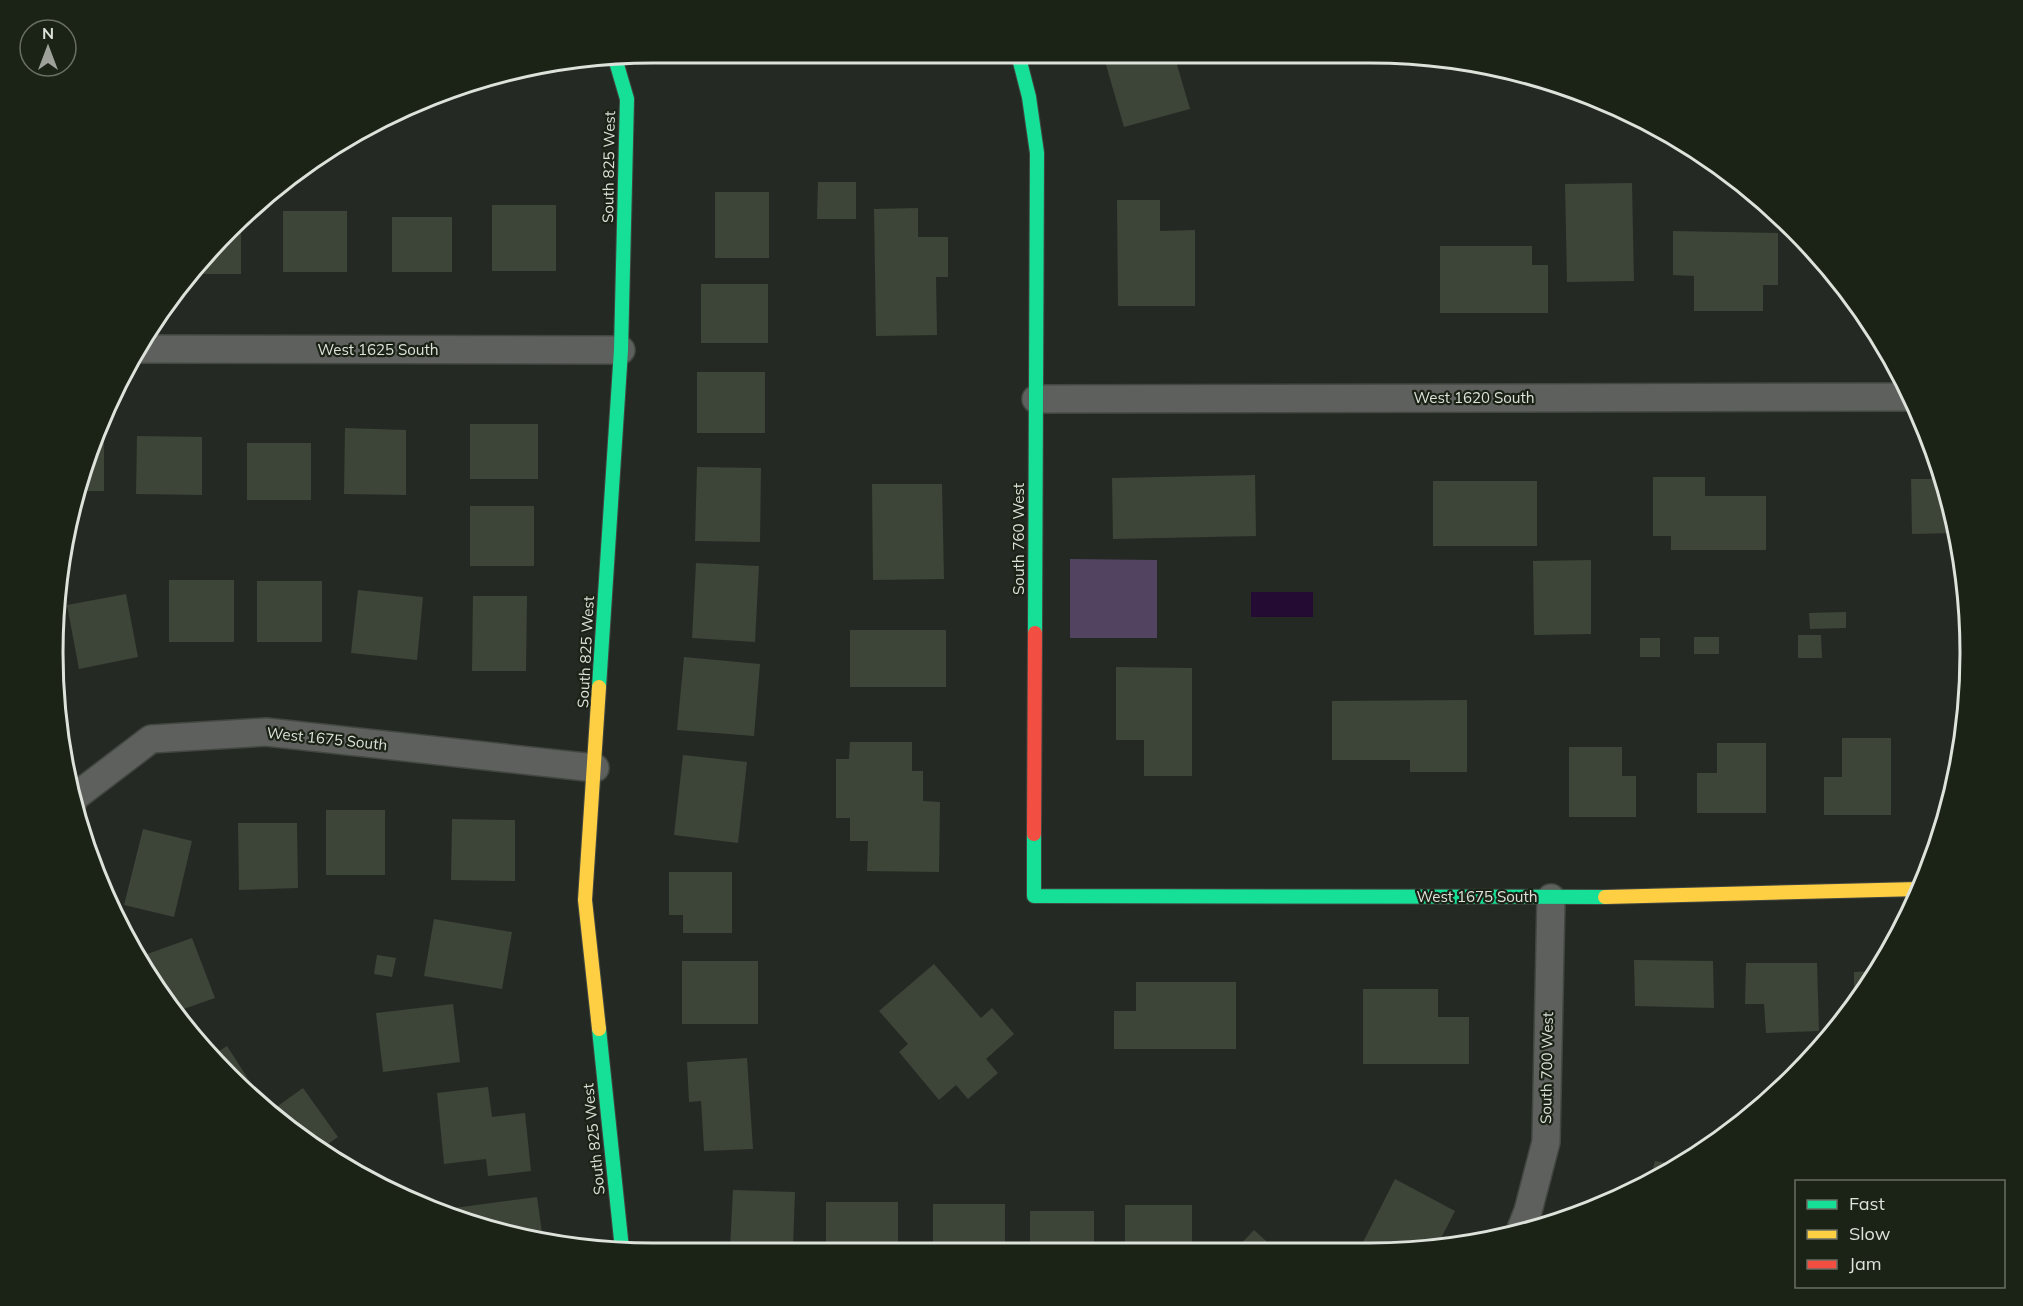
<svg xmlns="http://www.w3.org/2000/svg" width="2023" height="1306" viewBox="0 0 2023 1306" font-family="Mulish,sans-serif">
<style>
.green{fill:#524460}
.water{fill:#230b33}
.building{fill:#3d4438}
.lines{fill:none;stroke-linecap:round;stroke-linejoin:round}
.street-casing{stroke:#434742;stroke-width:30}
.fast-casing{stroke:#434742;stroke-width:16}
.slow-casing{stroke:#434742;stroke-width:16}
.jam-casing{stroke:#434742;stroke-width:16}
.street{stroke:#5d605c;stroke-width:27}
.fast{stroke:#16e098;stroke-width:14}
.slow{stroke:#ffcf43;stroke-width:14}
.jam{stroke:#f24e42;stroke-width:14}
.labels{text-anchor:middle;stroke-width:4.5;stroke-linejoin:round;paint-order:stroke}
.street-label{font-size:15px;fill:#dde2da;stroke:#1b2216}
.rim{fill:none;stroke:#dde2da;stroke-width:3}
</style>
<rect width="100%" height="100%" fill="#252923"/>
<!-- green -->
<polygon class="green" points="1070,559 1157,560 1157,638 1070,638"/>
<!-- water -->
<rect class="water" x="1251" y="592" width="62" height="25"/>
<!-- building -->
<g class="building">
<polygon points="1104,58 1175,58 1190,109 1124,127"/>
<polygon points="511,72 511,82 476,82 476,81"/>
<polygon points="818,182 856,182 856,219 817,219"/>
<polygon points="1632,183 1634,281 1567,282 1565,184"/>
<rect x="715" y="192" width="54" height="66"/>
<polygon points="1117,200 1160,200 1160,231 1195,230 1195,306 1118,306"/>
<rect x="492" y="205" width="64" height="66"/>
<polygon points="918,208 918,237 948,237 948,277 936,277 937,335 876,336 874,209"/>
<rect x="283" y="211" width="64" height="61"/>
<rect x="392" y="217" width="60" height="55"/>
<polygon points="241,218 241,274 188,274 229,228"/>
<polygon points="1673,231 1778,233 1778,285 1763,285 1763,311 1694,311 1694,276 1673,275"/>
<polygon points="1440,246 1532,246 1532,265 1548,265 1548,313 1440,313"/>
<rect x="701" y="284" width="67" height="59"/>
<rect x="697" y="372" width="68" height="61"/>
<rect x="470" y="424" width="68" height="55"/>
<polygon points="345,428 406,430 406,495 344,494"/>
<polygon points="137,436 202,437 202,495 136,494"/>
<polygon points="94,439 104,439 104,491 78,491 84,460"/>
<rect x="247" y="443" width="64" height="57"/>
<polygon points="697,467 761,468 760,542 695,541"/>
<polygon points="1255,475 1256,536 1113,539 1112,478"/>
<polygon points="1653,477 1705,477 1705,496 1766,496 1766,550 1671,550 1671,536 1653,536"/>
<polygon points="1911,479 1943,479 1950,497 1956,533 1912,534"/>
<rect x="1433" y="481" width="104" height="65"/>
<polygon points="872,484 942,484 944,579 873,580"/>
<rect x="470" y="506" width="64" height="60"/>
<polygon points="1591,560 1591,634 1534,635 1533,561"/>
<polygon points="696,563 759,566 755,642 692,638"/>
<rect x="169" y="580" width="65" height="62"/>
<rect x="257" y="581" width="65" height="61"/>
<polygon points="358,590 423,597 417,660 351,653"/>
<polygon points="126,594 138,657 79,669 67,605"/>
<polygon points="473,596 527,596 526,671 472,671"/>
<polygon points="1846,612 1846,628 1810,629 1809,613"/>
<rect x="850" y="630" width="96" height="57"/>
<polygon points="1798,635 1821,635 1822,658 1798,658"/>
<rect x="1694" y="637" width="25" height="17"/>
<rect x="1640" y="638" width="20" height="19"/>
<polygon points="684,657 760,664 754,736 677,730"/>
<polygon points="1116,667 1192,668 1192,776 1144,776 1144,740 1116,740"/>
<polygon points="1467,700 1467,772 1410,772 1410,760 1332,760 1332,701"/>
<polygon points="1842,738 1891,738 1891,815 1824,815 1824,777 1842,777"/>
<polygon points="850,742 912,742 912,771 923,771 923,801 940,802 939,872 867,871 868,841 850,841 850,818 836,818 836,759 849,759"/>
<polygon points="1717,743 1766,743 1766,813 1697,813 1697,773 1717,773"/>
<polygon points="1569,747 1622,747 1622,776 1636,776 1636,817 1569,817"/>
<polygon points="683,755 747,762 738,843 674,835"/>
<rect x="326" y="810" width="59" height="65"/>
<polygon points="452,819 515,820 515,881 451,880"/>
<polygon points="238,823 297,823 298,888 239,890"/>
<polygon points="143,829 192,841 174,917 124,905"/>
<polygon points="669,872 732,872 732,933 683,933 683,915 669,915"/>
<polygon points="434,919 512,932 502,989 424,976"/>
<polygon points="192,938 215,998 175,1012 167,1001 162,988 159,990 136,958"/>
<polygon points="377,955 396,958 392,977 374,974"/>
<polygon points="1634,960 1713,961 1714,1008 1635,1006"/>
<rect x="682" y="961" width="76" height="63"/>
<polygon points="1746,963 1817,963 1819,1031 1766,1033 1764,1004 1745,1004"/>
<polygon points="934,964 981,1018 992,1008 1014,1034 986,1059 998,1073 968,1099 956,1085 939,1100 899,1052 908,1044 879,1011"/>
<polygon points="1877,971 1854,1003 1854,972"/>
<polygon points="1136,982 1236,982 1236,1049 1114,1049 1114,1011 1136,1011"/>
<polygon points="1363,989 1438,989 1438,1017 1469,1017 1469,1064 1363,1064"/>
<polygon points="453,1004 460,1062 383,1072 376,1013"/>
<polygon points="227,1046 259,1096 253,1100 210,1057"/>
<polygon points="747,1058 753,1149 704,1151 701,1101 689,1102 687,1062"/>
<polygon points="488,1087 492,1117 525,1113 531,1171 488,1176 486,1159 444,1164 437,1093"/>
<polygon points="303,1088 338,1137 318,1151 268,1113"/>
<polygon points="1655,1161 1678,1165 1649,1183"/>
<polygon points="1395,1179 1455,1211 1436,1248 1409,1252 1358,1252"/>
<polygon points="733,1190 795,1192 793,1249 730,1249"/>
<polygon points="537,1197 543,1240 455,1216 454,1208"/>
<rect x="826" y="1202" width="72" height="48"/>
<rect x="933" y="1204" width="72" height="46"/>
<rect x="1125" y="1205" width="67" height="46"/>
<polygon points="1030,1211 1094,1211 1094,1251 1030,1250"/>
<polygon points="1254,1230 1278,1252 1234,1251"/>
</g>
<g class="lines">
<!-- street casing -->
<g class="street-casing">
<g id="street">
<polyline points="135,349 621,350"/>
<polyline points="1036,399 1912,397"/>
<polyline points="72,803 76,796 151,739 266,732 595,768"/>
<polyline points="1519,1234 1528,1211 1546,1142 1551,898"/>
</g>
</g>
<!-- fast casing -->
<g class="fast-casing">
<g id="fast">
<polyline points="1019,58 1029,97 1037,153 1035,633"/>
<polyline points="599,687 621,350 627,99 615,58"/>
<polyline points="1034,834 1034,896 1605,897"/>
<polyline points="599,1029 622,1249"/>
</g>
</g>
<!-- slow casing -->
<g class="slow-casing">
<g id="slow">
<polyline points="1605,897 1919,889"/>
<polyline points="599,1029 585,900 599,687"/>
</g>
</g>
<!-- jam casing -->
<g class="jam-casing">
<polyline id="jam" points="1034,834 1035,633"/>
</g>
<!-- street -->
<use href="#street" class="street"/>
<!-- fast -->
<use href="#fast" class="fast"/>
<!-- slow -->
<use href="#slow" class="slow"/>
<!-- jam -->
<use href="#jam" class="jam"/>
</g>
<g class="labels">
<!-- street labels -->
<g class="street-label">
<text transform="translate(609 167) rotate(-89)" y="5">South 825 West</text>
<text x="378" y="355">West 1625 South</text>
<text x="1474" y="403">West 1620 South</text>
<text transform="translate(1019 539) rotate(-90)" y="5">South 760 West</text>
<text transform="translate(586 652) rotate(-87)" y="5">South 825 West</text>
<text transform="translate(327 739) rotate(6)" y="5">West 1675 South</text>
<text x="1477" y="902">West 1675 South</text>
<text transform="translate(1547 1068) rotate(-89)" y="5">South 700 West</text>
<text transform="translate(594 1139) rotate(-96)" y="5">South 825 West</text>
</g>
</g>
<!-- crop -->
<path d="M0 0H2023V1306H0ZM653 63H1370A590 590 0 0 1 1960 653V653A590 590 0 0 1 1370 1243H653A590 590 0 0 1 63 653V653A590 590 0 0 1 653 63Z" fill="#1b2216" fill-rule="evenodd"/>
<path class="rim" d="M653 63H1370A590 590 0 0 1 1960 653V653A590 590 0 0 1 1370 1243H653A590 590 0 0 1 63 653V653A590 590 0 0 1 653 63Z"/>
<!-- legend -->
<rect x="1795" y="1180" width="210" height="108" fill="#1b2216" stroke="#696f64" stroke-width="1.5"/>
<rect x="1807" y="1200" width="30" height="9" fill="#16e098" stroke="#696f64" stroke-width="1.5"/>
<text x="1849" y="1210" font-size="18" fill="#dde2da">Fast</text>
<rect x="1807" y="1230" width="30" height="9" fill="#ffcf43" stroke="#696f64" stroke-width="1.5"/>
<text x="1849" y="1240" font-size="18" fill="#dde2da">Slow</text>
<rect x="1807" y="1260" width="30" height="9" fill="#f24e42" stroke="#696f64" stroke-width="1.5"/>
<text x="1849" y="1270" font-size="18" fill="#dde2da">Jam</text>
<!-- north arrow -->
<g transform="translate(48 48)"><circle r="28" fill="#1b2216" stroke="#696f64" stroke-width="1.5"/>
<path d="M0-4.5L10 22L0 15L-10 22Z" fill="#9da19a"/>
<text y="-9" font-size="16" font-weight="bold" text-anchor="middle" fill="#dde2da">N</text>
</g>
</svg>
